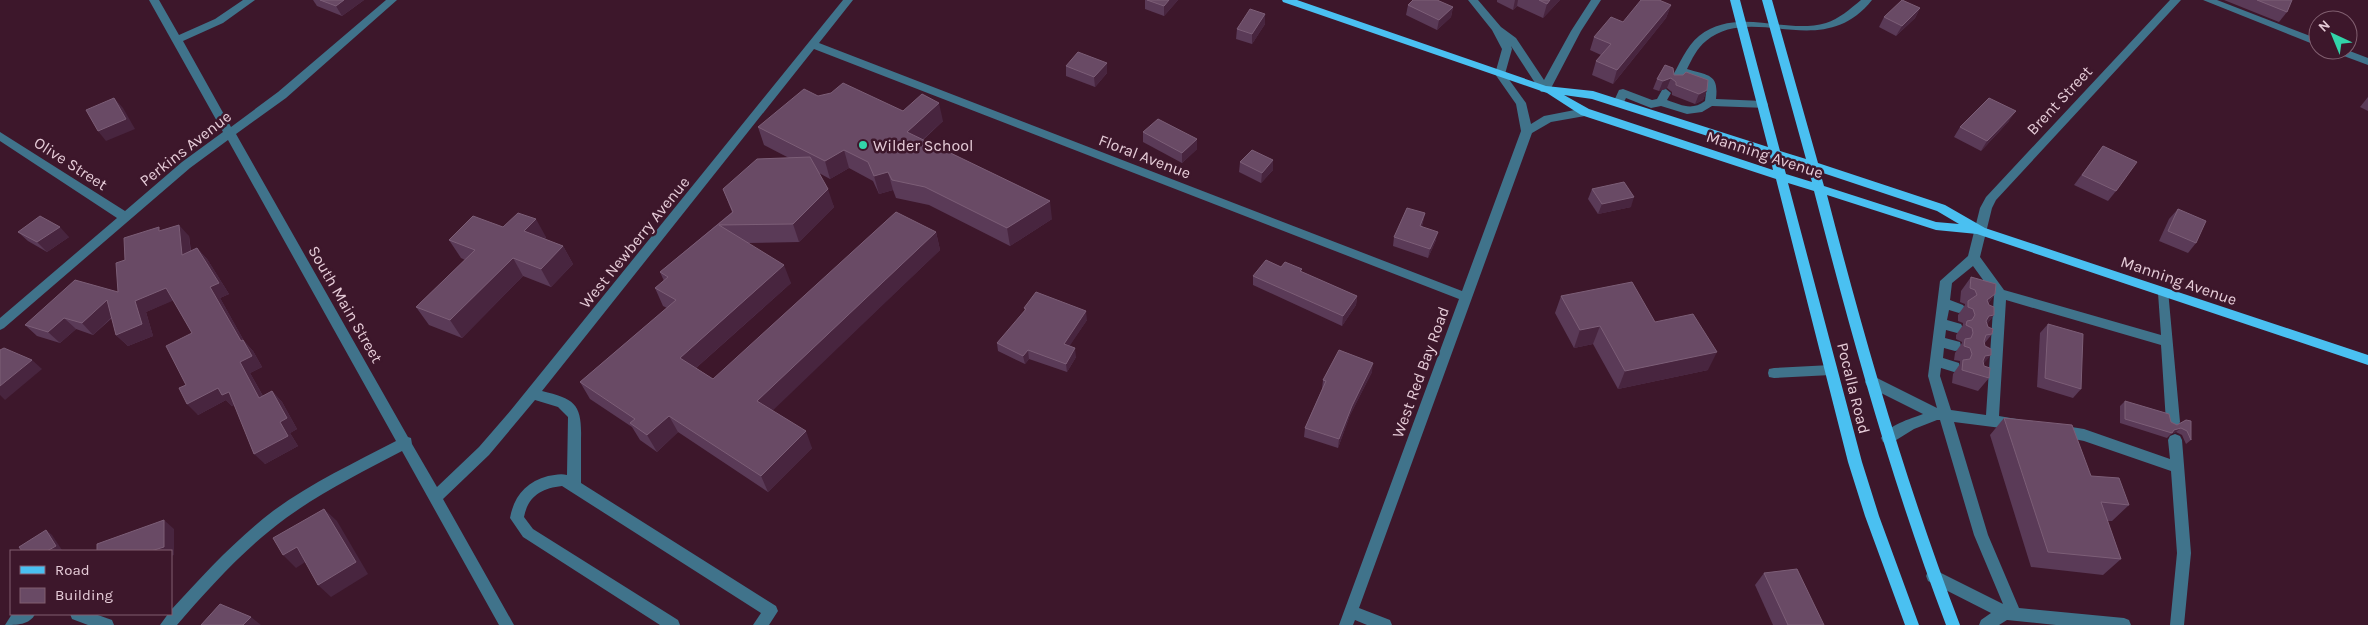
<svg xmlns="http://www.w3.org/2000/svg" width="2368" height="625" viewBox="0 0 2368 625" font-family="Karla,sans-serif">
<style>
.lines{fill:none;stroke-linecap:round;stroke-linejoin:round}
.minor{fill:#40738b;fill-rule:evenodd}
.major{fill:#4ac0f1;fill-rule:evenodd}
.wall{fill:#5a3a57}
.shaded-wall{fill:#48253f}
.building{fill:#694a65;stroke:#7c5e77}
.poi-dot{fill:#32d4a9;stroke:#3d172b;stroke-width:2}
.labels{text-anchor:middle;stroke-width:5;stroke-linejoin:round;paint-order:stroke}
.street-label{font-size:16px;fill:#e6ccd8;stroke:#3d172b}
.poi-label{font-size:16px;fill:#e6ccd8;stroke:#3d172b;text-anchor:start}
</style>
<rect width="100%" height="100%" fill="#3d172b"/>
<g class="lines">
<!-- minor -->
<g class="minor">
<path d="M149,0H159L179,35L215,19L243,0H255L223,23L183,41L231,127L278,92L386,0H397L286,98L236,134L408,437L411,438L412,444L437,487L479,447L511,410L843,0H853L819,43L1462,291L1521,131L1516,104L1495,74L1502,49L1492,30L1468,0H1478L1501,27L1516,38L1544,80L1571,31L1591,0H1601L1581,31L1549,92H1541L1511,46L1512,49L1505,74L1526,103L1531,124L1544,116L1585,108L1590,112L1585,116L1551,122L1532,133L1359,608L1390,620L1392,625H1367L1355,620L1353,625H1339L1459,299L814,49L542,391C576,399 582,405 581,439C581,454 581,469 581,483L776,606L778,611L769,625H753L761,613L562,486C542,488 528,496 524,517L533,529L678,620L680,625H660L523,537L510,518C514,496 526,482 548,476C554,475 561,473 567,475L568,417L558,407L535,400L489,455L443,499L514,625H499L402,451C362,472 322,492 286,518C245,548 210,587 177,625H160L168,614H171V610C203,575 235,540 273,511C311,483 354,463 396,441L228,140L190,168L4,328L0,330V318L117,218L0,141V132L125,211L182,162L223,132Z"/>
<path d="M1861,0H1872C1822,63 1754,2 1706,41C1697,48 1692,59 1687,69C1708,76 1719,73 1716,99L1763,101L1767,102L1768,105L1767,108L1712,106L1702,112L1687,114L1661,106L1651,108L1626,98L1622,106L1618,107L1613,103L1619,90L1623,89L1652,100L1657,99L1662,90L1666,89L1671,93L1667,100C1681,105 1692,111 1705,101L1707,85L1683,76L1679,83H1671L1670,80C1679,66 1686,46 1699,36C1738,6 1784,35 1826,23C1839,19 1850,9 1861,0Z"/>
<path d="M2170,0H2181L1996,200L1992,208L1980,257L2004,290L2161,335L2158,293L2164,288L2168,290L2180,422L2178,426L2173,428L2168,426L2166,422L2161,345L2006,300L1999,416L2022,420L2024,424L2022,428L2017,430L1954,422L1988,535L2019,608L2124,618L2129,620L2131,625H2056L2007,620L1999,625H1979L1981,620L1991,613L1928,581L1926,576L1928,571L1933,569L2003,604L1974,535L1940,420H1937L1914,429L1893,442L1888,444L1883,442L1881,438C1888,425 1910,419 1923,414L1867,386L1865,382L1867,378H1877L1937,408L1928,376L1940,281L1968,256L1980,208L1986,197ZM1973,266L1994,295L1986,415L1951,410L1940,376L1941,368L1954,372L1959,371L1960,367L1959,363L1943,358L1944,348L1955,351L1960,350L1961,346L1960,342L1945,338L1946,330L1957,333L1961,332L1963,328L1961,324L1947,320L1949,310L1959,313L1963,311L1965,308L1963,305L1950,300L1952,283Z"/>
<polygon points="2203,0 2217,0 2318,39 2318,46"/>
<polygon points="2332,50 2347,50 2368,58 2368,65 2333,52"/>
<polygon points="1831,365 1836,366 1837,370 1836,374 1831,375 1774,378 1769,377 1768,373 1769,369 1774,368"/>
<polygon points="2059,425 2084,429 2170,459 2168,440 2170,436 2175,434 2180,436 2182,440 2191,553 2184,625 2170,625 2177,553 2171,471 2084,441 2054,435 2052,431 2054,427"/>
<path d="M12,614H35C30,625 16,625 5,625Z"/>
<polygon points="70,614 95,614 112,620 114,625 88,625 72,619"/>
</g>
<!-- major -->
<path class="major" d="M1282,0H1297L1546,86L1593,91L1768,147L1730,0H1740L1780,151L1806,159L1762,0H1772L1818,163L1945,205L1985,228L2368,355V365L1977,234L1936,230L1827,195C1865,341 1906,484 1960,625H1946C1892,483 1852,338 1814,191L1788,183L1862,462L1879,516L1919,625H1905L1865,516L1848,462L1776,179L1581,115L1547,93L1283,2ZM1564,95L1592,99L1770,156L1773,170L1589,109ZM1782,160L1808,168L1812,182L1786,174ZM1820,172L1937,211L1959,224L1936,222L1824,186Z"/>
</g>
<!-- wall -->
<g class="wall">
<polygon points="313,0 364,0 342,16 317,6"/>
<polygon points="1145,0 1178,0 1164,16 1145,9"/>
<polygon points="1497,0 1560,0 1543,18 1517,6 1513,10 1497,2"/>
<polygon points="2224,0 2292,0 2287,12 2279,22"/>
<polygon points="1408,5 1453,7 1451,17 1437,30 1406,15"/>
<polygon points="1671,5 1666,18 1613,84 1592,75 1596,61 1601,55 1590,50 1594,37 1623,22"/>
<polygon points="1920,8 1915,18 1896,36 1879,27 1884,17"/>
<polygon points="1265,14 1265,24 1252,44 1236,39 1237,29"/>
<polygon points="1066,66 1107,73 1095,87 1066,76"/>
<polygon points="1674,75 1707,90 1703,100 1695,104 1672,95 1672,92 1667,88 1659,91 1653,89 1657,79"/>
<polygon points="818,96 903,111 943,121 923,140 1052,219 1010,246 929,205 896,198 893,190 879,194 873,181 849,168 830,179 819,173 834,207 799,242 748,243 791,283 696,368 713,379 936,232 940,250 772,410 812,448 768,492 678,432 657,452 640,440 632,427 590,399 580,382 667,308 663,306 655,288 664,281 660,272 732,212 723,189 789,158 764,145 758,127"/>
<polygon points="2368,97 2368,111 2360,107"/>
<polygon points="2009,121 1981,151 1954,137 1960,127"/>
<polygon points="1143,132 1197,149 1182,163 1143,142"/>
<polygon points="2103,146 2116,191 2108,201 2074,185"/>
<polygon points="1240,162 1273,170 1261,183 1239,172"/>
<polygon points="1592,189 1631,207 1598,214 1588,199"/>
<polygon points="2178,209 2196,243 2188,253 2159,241 2169,219"/>
<polygon points="1425,213 1422,226 1436,240 1428,258 1393,246 1394,237"/>
<polygon points="503,227 546,237 545,239 563,246 573,264 551,287 523,276 462,338 429,325 416,307 465,260 461,258 449,240"/>
<polygon points="162,230 189,236 191,251 197,248 207,259 229,294 220,298 244,341 253,351 262,367 250,373 263,396 272,391 282,402 297,429 290,433 298,446 265,464 234,405 232,406 226,400 198,415 186,385 192,333 173,300 146,312 153,336 128,346 116,335 112,318 93,335 76,329 60,343 37,336 25,325 118,292 125,260"/>
<polygon points="18,232 69,237 47,252 28,241"/>
<polygon points="1281,267 1302,269 1301,272 1357,296 1356,305 1342,326 1253,285 1253,276"/>
<polygon points="1971,277 1995,294 1988,304 1994,315 1987,324 1992,334 1984,344 1983,364 1989,378 1978,391 1952,383 1953,374 1960,364 1960,361 1954,360 1955,353 1962,343 1962,342 1956,339 1956,335 1963,325 1963,323 1958,321 1958,315 1965,305 1965,304 1960,302 1961,291"/>
<polygon points="1561,296 1655,322 1708,370 1618,389 1593,344 1574,348 1555,313"/>
<polygon points="1024,308 1087,320 1069,346 1076,357 1067,372 1029,359 1025,364 998,351 997,343 1025,311"/>
<polygon points="2048,324 2081,389 2073,398 2037,387 2040,333"/>
<polygon points="1372,372 1350,415 1338,448 1304,437 1305,428 1322,389 1323,380"/>
<polygon points="2125,401 2177,425 2186,420 2191,440 2186,444 2182,435 2176,432 2171,434 2167,438 2120,423 2120,406"/>
<polygon points="2004,418 2091,476 2129,505 2112,521 2107,521 2121,559 2103,575 2031,567 1990,435"/>
<polygon points="1764,573 1824,625 1773,625 1755,585"/>
</g>
<!-- shaded-wall -->
<g class="shaded-wall">
<polygon points="344,0 364,0 342,16 336,6"/>
<polygon points="1169,0 1178,0 1164,16 1164,6"/>
<polygon points="1515,0 1518,0 1517,6 1513,10"/>
<polygon points="1550,0 1560,0 1543,18 1547,4"/>
<polygon points="1671,5 1666,18 1613,84 1617,70"/>
<polygon points="1453,7 1451,17 1437,30 1439,20"/>
<polygon points="1920,8 1915,18 1896,36 1902,26"/>
<polygon points="1265,14 1265,24 1252,44 1252,34"/>
<polygon points="1107,63 1107,73 1095,87 1094,77"/>
<polygon points="1671,78 1667,88 1659,91 1663,81"/>
<polygon points="1707,90 1703,100 1695,104 1699,94"/>
<polygon points="114,98 123,108 135,129 106,141 98,131"/>
<polygon points="939,103 943,121 911,150 907,132"/>
<polygon points="2016,111 2009,121 1981,151 1987,141"/>
<polygon points="1197,139 1197,149 1182,163 1182,153"/>
<polygon points="844,150 849,168 830,179 825,161"/>
<polygon points="1273,160 1273,170 1261,183 1262,173"/>
<polygon points="888,172 893,190 879,194 874,176"/>
<polygon points="828,189 834,207 799,242 793,224"/>
<polygon points="1634,197 1631,207 1598,214 1602,204"/>
<polygon points="1050,201 1052,219 1010,246 1007,228"/>
<polygon points="1425,213 1423,222 1418,234 1420,226"/>
<polygon points="536,219 546,237 534,249 524,231"/>
<polygon points="179,225 189,236 192,267 182,255"/>
<polygon points="60,227 69,237 47,252 37,242"/>
<polygon points="936,232 940,250 765,418 757,401"/>
<polygon points="1438,232 1436,240 1428,258 1430,249"/>
<polygon points="563,246 573,264 551,287 541,269"/>
<polygon points="197,248 207,259 229,294 220,298 244,341 253,351 262,367 250,373 270,409 259,398 240,362 210,287"/>
<polygon points="513,258 523,276 462,338 450,320"/>
<polygon points="784,265 791,283 688,375 680,358"/>
<polygon points="166,288 177,299 146,312 153,336 128,346 116,335 135,301"/>
<polygon points="1995,294 1985,308 1987,300"/>
<polygon points="1357,296 1356,305 1342,326 1343,316"/>
<polygon points="107,300 118,311 93,335 82,323"/>
<polygon points="1086,311 1087,320 1065,353 1064,344"/>
<polygon points="1994,315 1983,329 1979,330 1989,316"/>
<polygon points="64,318 76,329 60,343 48,332"/>
<polygon points="1600,326 1593,344 1574,348 1580,330"/>
<polygon points="1075,348 1076,357 1067,372 1066,364"/>
<polygon points="1028,350 1029,359 1025,364 1023,356"/>
<polygon points="1717,352 1708,370 1618,389 1625,371"/>
<polygon points="1991,355 1980,368 1985,356"/>
<polygon points="32,360 42,369 5,400 0,395 0,386"/>
<polygon points="1373,363 1372,372 1350,415 1338,448 1339,439 1352,406"/>
<polygon points="218,388 229,392 239,403 232,406 226,400 198,415 187,404"/>
<polygon points="272,391 282,402 297,429 290,433 298,446 265,464 254,454 280,422"/>
<polygon points="669,416 678,432 657,452 647,435"/>
<polygon points="2181,428 2176,432 2171,434 2174,430"/>
<polygon points="806,431 812,448 768,492 761,476"/>
<polygon points="324,509 337,521 368,574 331,597 318,585"/>
<polygon points="164,520 174,529 174,555 171,556 171,551 151,551"/>
<polygon points="46,530 52,535 62,550 60,551 47,551"/>
<polygon points="297,547 310,559 296,568 283,555"/>
<polygon points="251,617 261,625 243,625"/>
</g>
<!-- building -->
<g class="building">
<polygon points="320,0 344,0 336,6"/>
<polygon points="1147,0 1169,0 1164,6"/>
<polygon points="1413,0 1437,0 1453,7 1439,20 1408,5"/>
<polygon points="1539,0 1550,0 1547,4"/>
<polygon points="1641,0 1659,0 1671,5 1617,70 1596,61 1611,44 1594,37 1611,17 1623,22"/>
<polygon points="1902,0 1920,8 1902,26 1884,17"/>
<polygon points="2257,0 2292,0 2287,12"/>
<polygon points="1250,9 1265,14 1252,34 1237,29"/>
<polygon points="1078,52 1107,63 1094,77 1066,66"/>
<polygon points="1665,65 1673,68 1674,75 1683,75 1686,72 1708,80 1707,90 1699,94 1676,85 1676,82 1671,78 1663,81 1657,79"/>
<polygon points="843,83 903,111 922,94 939,103 907,132 1050,201 1007,228 925,187 892,180 888,172 874,176 868,162 844,150 825,161 758,127 804,89 818,96 831,93"/>
<polygon points="114,98 126,119 98,131 86,110"/>
<polygon points="1989,98 2016,111 1987,141 1960,127"/>
<polygon points="1158,119 1197,139 1182,153 1143,132"/>
<polygon points="2103,146 2137,162 2116,191 2082,175"/>
<polygon points="1252,150 1273,160 1262,173 1240,162"/>
<polygon points="810,157 828,189 793,224 719,225 784,265 680,358 713,379 896,212 936,232 757,401 806,431 761,476 669,416 647,435 630,423 635,419 580,382 676,300 655,288 668,277 660,272 733,212 723,189 757,159"/>
<polygon points="1624,182 1634,197 1602,204 1592,189"/>
<polygon points="1407,208 1425,213 1420,226 1438,232 1430,249 1394,237"/>
<polygon points="2178,209 2206,221 2196,243 2168,231"/>
<polygon points="518,213 536,219 524,231 563,246 541,269 513,258 450,320 416,307 475,250 449,240 473,216 503,227"/>
<polygon points="40,216 60,227 37,242 18,232"/>
<polygon points="179,225 182,255 197,248 219,283 210,287 241,341 243,340 252,356 240,362 259,398 272,391 287,418 280,422 288,436 254,454 229,392 222,395 218,388 187,404 179,388 186,385 166,346 192,333 166,288 135,301 142,324 116,335 107,300 82,323 64,318 48,332 25,325 75,280 118,292 116,263 125,260 124,238 159,227 159,231"/>
<polygon points="1266,260 1281,267 1285,262 1302,269 1300,271 1357,296 1343,316 1253,276"/>
<polygon points="1971,277 1996,284 1995,294 1987,300 1989,305 1994,307 1994,315 1989,316 1986,321 1988,327 1993,329 1992,334 1986,335 1984,341 1985,346 1991,349 1991,355 1985,356 1983,361 1984,366 1990,368 1989,378 1962,370 1963,360 1970,359 1972,354 1970,348 1964,346 1965,339 1971,338 1973,333 1972,328 1966,325 1967,321 1972,320 1975,315 1973,309 1968,307 1968,301 1977,295 1975,290 1970,288"/>
<polygon points="1632,282 1655,322 1693,314 1717,352 1625,371 1600,326 1580,330 1561,296"/>
<polygon points="1036,292 1086,311 1064,344 1075,348 1066,364 1028,350 1023,356 997,343 1026,309 1024,308"/>
<polygon points="2048,324 2083,334 2081,389 2045,378"/>
<polygon points="4,348 32,360 0,386 0,350"/>
<polygon points="1339,350 1373,363 1352,406 1339,439 1305,428 1326,381 1323,380"/>
<polygon points="2125,401 2169,414 2171,422 2177,425 2186,420 2191,421 2191,440 2187,431 2181,428 2174,430 2172,433 2125,419"/>
<polygon points="2004,418 2072,425 2091,476 2119,478 2129,505 2101,502 2121,559 2048,552"/>
<polygon points="324,509 356,562 318,585 297,547 283,555 273,538"/>
<polygon points="164,520 164,547 151,551 97,551 97,544"/>
<polygon points="46,530 56,546 47,551 22,551 19,547"/>
<polygon points="1797,569 1824,625 1788,625 1764,573"/>
<polygon points="220,604 251,617 243,625 201,625"/>
</g>
<!-- markers -->
<circle class="poi-dot" cx="863" cy="145" r="5"/>
<g class="labels">
<!-- street labels -->
<g class="street-label">
<text transform="translate(2059 100) rotate(-47)" y="6">Brent Street</text>
<text transform="translate(185 148) rotate(-38)" y="6">Perkins Avenue</text>
<text transform="translate(1765 154) rotate(18)" y="6">Manning Avenue</text>
<text transform="translate(1145 156) rotate(21)" y="6">Floral Avenue</text>
<text transform="translate(71 163) rotate(33)" y="6">Olive Street</text>
<text transform="translate(634 242) rotate(-51)" y="6">West Newberry Avenue</text>
<text transform="translate(2179 280) rotate(19)" y="6">Manning Avenue</text>
<text transform="translate(346 304) rotate(60)" y="6">South Main Street</text>
<text transform="translate(1420 372) rotate(-70)" y="6">West Red Bay Road</text>
<text transform="translate(1854 388) rotate(76)" y="6">Pocalla Road</text>
</g>
<!-- poi labels -->
<g class="poi-label">
<text x="873" y="151">Wilder School</text>
</g>
</g>
<!-- legend -->
<rect x="10" y="550" width="162" height="65" fill="#3d172b" stroke="#815f70"/>
<rect x="20" y="566" width="25" height="8" fill="#4ac0f1" stroke="#815f70"/>
<text x="55" y="575" font-size="15" fill="#e6ccd8">Road</text>
<rect x="20" y="588" width="25" height="15" fill="#694a65" stroke="#815f70"/>
<text x="55" y="600" font-size="15" fill="#e6ccd8">Building</text>
<!-- north arrow -->
<g transform="translate(2333 35) rotate(316)"><circle r="24" fill="#3d172b" stroke="#815f70"/>
<path d="M0-4L9 19L0 12L-9 19Z" fill="#32d4a9"/>
<text y="-8" font-size="14" font-weight="bold" text-anchor="middle" fill="#e6ccd8">N</text>
</g>
</svg>
